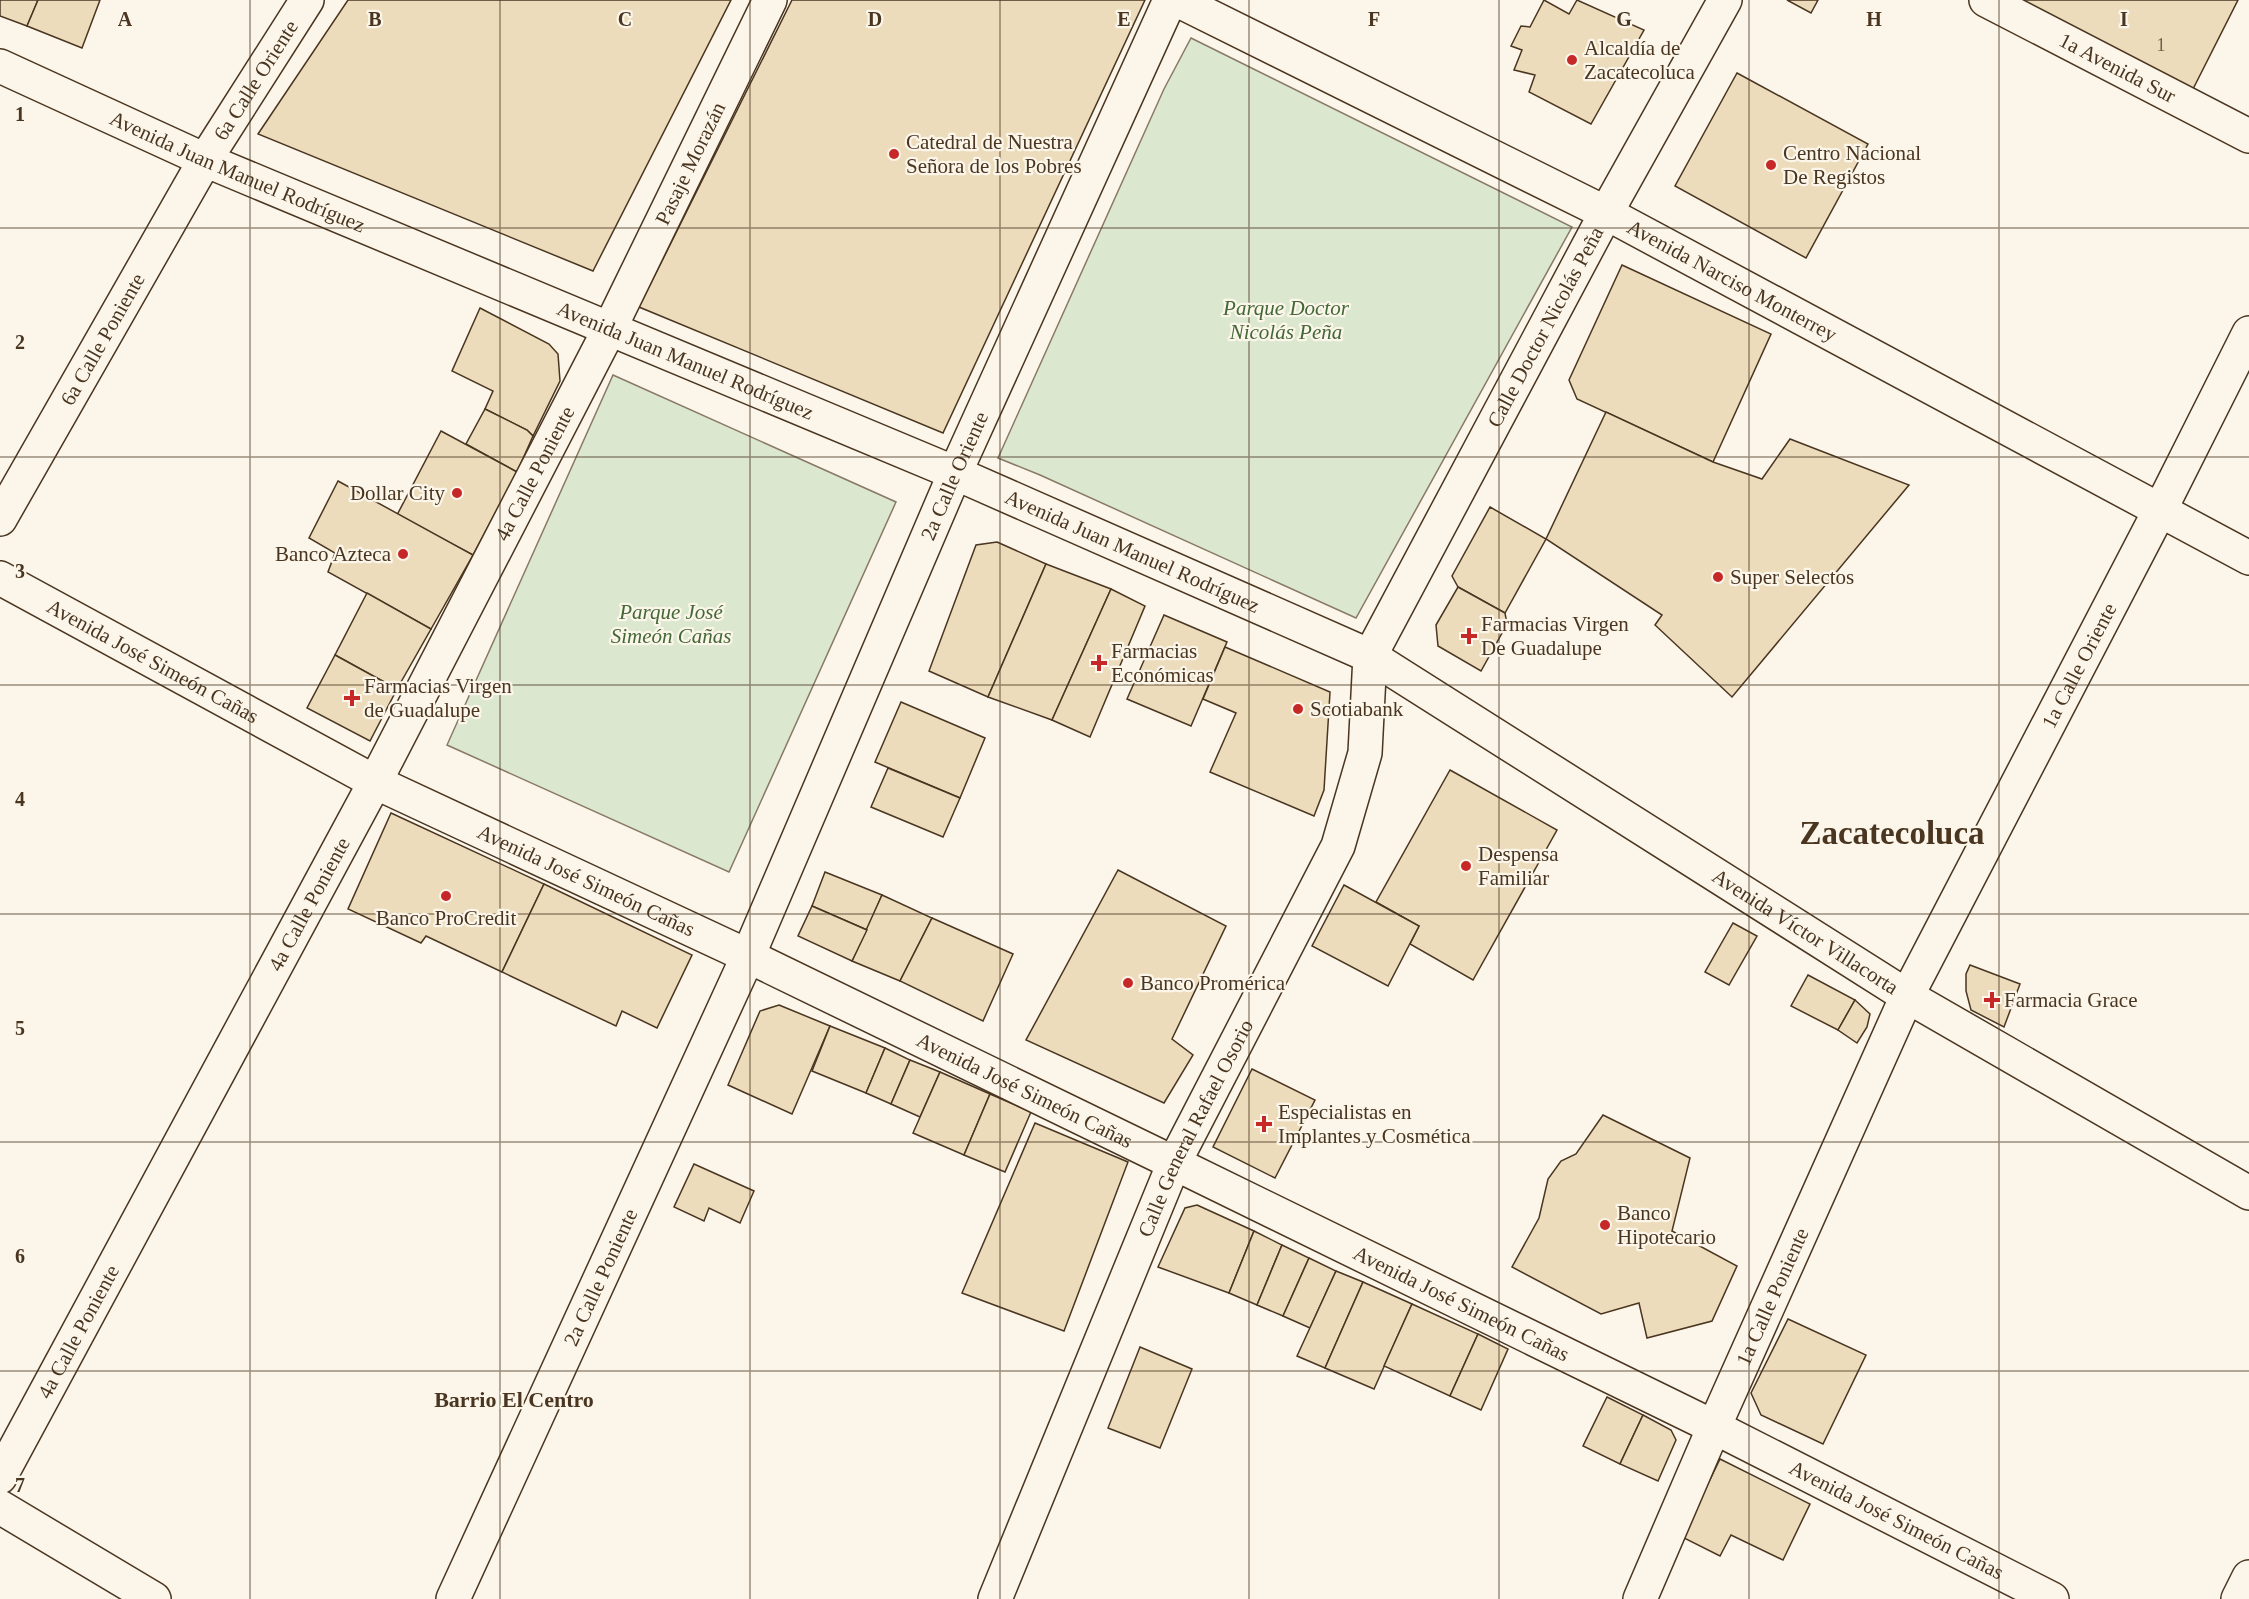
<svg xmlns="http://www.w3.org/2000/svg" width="2249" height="1599" viewBox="0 0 2249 1599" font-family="'Times New Roman',serif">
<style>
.green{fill:#dce7d0;stroke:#887966;stroke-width:1.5}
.building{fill:#ecdcbc;stroke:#4a3520;stroke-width:1.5}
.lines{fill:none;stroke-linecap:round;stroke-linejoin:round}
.street-casing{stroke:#4a3520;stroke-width:36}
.secondary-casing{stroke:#4a3520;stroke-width:36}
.street{stroke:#fbf6e9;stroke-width:33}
.secondary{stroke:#fbf6e9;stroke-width:33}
.grid{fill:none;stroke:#4a3520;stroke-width:1.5;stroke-opacity:0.55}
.poi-dot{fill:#c62828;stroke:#fbf6e9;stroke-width:2}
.labels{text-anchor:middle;stroke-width:4.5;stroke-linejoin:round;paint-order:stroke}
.number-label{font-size:18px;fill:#725f47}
.poi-label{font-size:21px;fill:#4a3520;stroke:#fbf6e9;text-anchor:start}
.street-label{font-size:21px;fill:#4a3520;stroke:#fbf6e9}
.park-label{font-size:21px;font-style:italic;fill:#436837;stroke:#fbf6e9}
.neighbourhood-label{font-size:22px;font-weight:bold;fill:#4a3520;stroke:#fbf6e9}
.town-label{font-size:33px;font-weight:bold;fill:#4a3520;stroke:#fbf6e9}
.grid-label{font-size:20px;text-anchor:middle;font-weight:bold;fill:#4a3520;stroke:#fbf6e9;stroke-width:4.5;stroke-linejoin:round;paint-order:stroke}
</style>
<rect width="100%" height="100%" fill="#fbf6e9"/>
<!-- green -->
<g class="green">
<polygon points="1191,38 1572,227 1356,618 1040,475 998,458 1164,89"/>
<polygon points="613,375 896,502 729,872 447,745"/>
</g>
<!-- building -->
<g class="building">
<polygon points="0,0 38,0 27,26 0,16"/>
<polygon points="38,0 100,0 82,48 27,26"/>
<polygon points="348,0 731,0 593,271 258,134"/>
<polygon points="792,0 1145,0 943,433 639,307"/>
<polygon points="1544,0 1569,14 1577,0 1644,30 1591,124 1529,92 1535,75 1514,70 1522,50 1511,46 1521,26 1530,27"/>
<polygon points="1787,0 1818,0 1811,13"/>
<polygon points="2019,0 2238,0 2193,89"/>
<polygon points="1737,73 1868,144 1806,258 1675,186"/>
<polygon points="1622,265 1771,334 1713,462 1577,399 1569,380"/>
<polygon points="480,308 549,344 558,354 560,381 533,436 527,430 485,409 493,391 452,371"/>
<polygon points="485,409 527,430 533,436 517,472 466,444"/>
<polygon points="1606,412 1713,462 1762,479 1790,439 1909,485 1732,697 1655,625 1662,615 1546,539"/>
<polygon points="441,431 517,472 473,555 397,515"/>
<polygon points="338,481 473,555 431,629 328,572 335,553 309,538"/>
<polygon points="1490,507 1546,539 1505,613 1458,587 1452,576"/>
<polygon points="997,542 1046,564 988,697 929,671 976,545"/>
<polygon points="1046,564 1111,589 1052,720 988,697"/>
<polygon points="1458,587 1505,613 1507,624 1481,671 1438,646 1436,625"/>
<polygon points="1111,589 1145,606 1090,737 1052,720"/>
<polygon points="367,593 431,629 397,689 335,655"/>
<polygon points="1164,615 1227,642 1191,726 1127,699"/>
<polygon points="1225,647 1330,692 1324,790 1314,816 1210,772 1236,713 1203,699"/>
<polygon points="335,655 397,689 370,741 307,708"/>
<polygon points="901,702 985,738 960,798 875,762"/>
<polygon points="888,768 960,798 943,837 871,807"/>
<polygon points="1450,770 1557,830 1473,980 1410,944 1419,926 1376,902"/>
<polygon points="391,813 544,884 502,972 426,936 421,943 348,909"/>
<polygon points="1118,870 1226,926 1172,1039 1193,1055 1164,1103 1026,1040"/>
<polygon points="825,872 882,895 867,930 812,906"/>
<polygon points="544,884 692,955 657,1028 622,1011 616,1026 502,972"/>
<polygon points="1344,885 1419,926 1388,986 1312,946"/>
<polygon points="882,895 932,918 900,981 852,961"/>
<polygon points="812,906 867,930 852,961 798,936"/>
<polygon points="932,918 1013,954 983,1021 900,981"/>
<polygon points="1733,923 1757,936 1729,985 1705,972"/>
<polygon points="1970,965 2020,984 2004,1027 1971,1010 1966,991 1966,974"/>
<polygon points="1808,975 1855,1000 1838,1030 1791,1006"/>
<polygon points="1855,1000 1870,1014 1867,1027 1857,1043 1838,1030"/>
<polygon points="779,1005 830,1026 792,1114 728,1085 760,1011"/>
<polygon points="830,1026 885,1048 866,1093 812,1071"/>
<polygon points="885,1048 910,1060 891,1104 866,1093"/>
<polygon points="910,1060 940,1072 920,1117 891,1104"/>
<polygon points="1252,1069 1315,1100 1275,1178 1213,1147"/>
<polygon points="940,1072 990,1094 964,1155 913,1133"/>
<polygon points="990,1094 1031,1112 1005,1172 964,1155"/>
<polygon points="1603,1115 1690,1158 1672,1231 1737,1266 1712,1321 1647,1338 1639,1303 1601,1314 1512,1267 1539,1218 1548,1179 1561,1161 1576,1154"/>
<polygon points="1035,1123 1128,1162 1064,1331 962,1293"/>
<polygon points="694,1164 754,1191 740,1223 709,1208 704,1221 674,1207"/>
<polygon points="1197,1205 1254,1231 1229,1293 1158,1267 1185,1208"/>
<polygon points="1254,1231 1282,1245 1257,1305 1229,1293"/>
<polygon points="1282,1245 1309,1258 1283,1316 1257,1305"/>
<polygon points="1309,1258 1336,1271 1310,1328 1283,1316"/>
<polygon points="1336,1271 1363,1282 1325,1368 1297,1356"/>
<polygon points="1363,1282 1412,1304 1374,1389 1325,1368"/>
<polygon points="1412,1304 1478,1334 1450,1396 1384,1366"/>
<polygon points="1788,1319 1866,1355 1823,1444 1761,1415 1751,1393"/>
<polygon points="1478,1334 1508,1349 1481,1410 1450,1396"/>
<polygon points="1140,1347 1192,1369 1160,1448 1108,1428"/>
<polygon points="1607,1397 1643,1415 1620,1464 1583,1446"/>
<polygon points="1643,1415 1671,1430 1676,1440 1658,1481 1620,1464"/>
<polygon points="1720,1459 1810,1504 1783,1560 1731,1535 1720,1556 1682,1537"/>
</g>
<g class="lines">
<!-- street casing -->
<g class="street-casing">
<g id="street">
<path id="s1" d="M1177,0L1606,213L2249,558"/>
<path id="s2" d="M1986,0L2249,136"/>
<path id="s3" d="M0,519L205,160L307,0"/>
<path id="s4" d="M0,1477L375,782L610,328L770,0"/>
<polyline points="0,1507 154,1599"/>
<path id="s5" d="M1640,1599L1714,1427L1907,996L2160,510L2249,333"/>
<polyline points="2238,1599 2249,1577"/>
</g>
</g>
<!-- secondary casing -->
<g class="secondary-casing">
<g id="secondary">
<path id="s6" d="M0,66L205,160L955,473L1370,656L1907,996L2249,1193"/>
<path id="s7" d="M0,578L375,782L748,956L1174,1163L1714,1427L2052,1599"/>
<path id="s8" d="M453,1599L748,956L955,473L1170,0"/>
<path id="s9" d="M995,1599L1174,1163L1338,846L1365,753L1370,656L1606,213L1725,0"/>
</g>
</g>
<!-- street -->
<use href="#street" class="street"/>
<!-- secondary -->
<use href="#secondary" class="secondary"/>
</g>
<!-- grid -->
<path class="grid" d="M250,0V1599M500,0V1599M750,0V1599M1000,0V1599M1249,0V1599M1499,0V1599M1749,0V1599M1999,0V1599M0,228H2249M0,457H2249M0,685H2249M0,914H2249M0,1142H2249M0,1371H2249"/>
<!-- markers -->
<g class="poi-dot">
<circle cx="1572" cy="60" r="6"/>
<circle cx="894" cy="154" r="6"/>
<circle cx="1771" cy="165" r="6"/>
<circle cx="457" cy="493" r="6"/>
<circle cx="403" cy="554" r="6"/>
<circle cx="1718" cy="577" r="6"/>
<path d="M1466 627h6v6h6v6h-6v6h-6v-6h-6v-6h6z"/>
<path d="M1096 654h6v6h6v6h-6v6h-6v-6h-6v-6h6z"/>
<path d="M349 689h6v6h6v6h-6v6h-6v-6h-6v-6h6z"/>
<circle cx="1298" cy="709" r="6"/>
<circle cx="1466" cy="866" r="6"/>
<circle cx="446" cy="896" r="6"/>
<circle cx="1128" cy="983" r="6"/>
<path d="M1989 991h6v6h6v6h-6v6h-6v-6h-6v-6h6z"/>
<path d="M1261 1115h6v6h6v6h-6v6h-6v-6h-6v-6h6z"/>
<circle cx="1605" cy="1225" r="6"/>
</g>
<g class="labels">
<!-- number labels -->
<g class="number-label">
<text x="2161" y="51">1</text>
</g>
<!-- poi labels -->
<g class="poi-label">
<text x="1584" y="55">Alcaldía de<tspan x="1584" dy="24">Zacatecoluca</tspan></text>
<text x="906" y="149">Catedral de Nuestra<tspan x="906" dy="24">Señora de los Pobres</tspan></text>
<text x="1783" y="160">Centro Nacional<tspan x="1783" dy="24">De Registos</tspan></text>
<text x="445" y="500" text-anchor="end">Dollar City</text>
<text x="391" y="561" text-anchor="end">Banco Azteca</text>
<text x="1730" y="584">Super Selectos</text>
<text x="1481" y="631">Farmacias Virgen<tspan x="1481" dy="24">De Guadalupe</tspan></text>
<text x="1111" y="658">Farmacias<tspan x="1111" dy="24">Económicas</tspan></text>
<text x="364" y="693">Farmacias Virgen<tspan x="364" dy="24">de Guadalupe</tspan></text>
<text x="1310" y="716">Scotiabank</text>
<text x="1478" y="861">Despensa<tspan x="1478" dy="24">Familiar</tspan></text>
<text x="446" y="925" text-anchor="middle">Banco ProCredit</text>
<text x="1140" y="990">Banco Promérica</text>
<text x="2004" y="1007">Farmacia Grace</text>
<text x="1278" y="1119">Especialistas en<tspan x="1278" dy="24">Implantes y Cosmética</tspan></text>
<text x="1617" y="1220">Banco<tspan x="1617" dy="24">Hipotecario</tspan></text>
</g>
<!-- street labels -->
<g class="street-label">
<text dy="7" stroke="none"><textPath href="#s2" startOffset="148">1a Avenida Sur</textPath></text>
<text dy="7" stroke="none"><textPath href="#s3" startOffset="508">6a Calle Oriente</textPath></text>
<text dy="7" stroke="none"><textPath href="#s4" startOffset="1484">Pasaje Morazán</textPath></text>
<text dy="7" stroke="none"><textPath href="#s6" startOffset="260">Avenida Juan Manuel Rodríguez</textPath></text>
<text dy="7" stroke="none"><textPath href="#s1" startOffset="622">Avenida Narciso Monterrey</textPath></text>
<text dy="7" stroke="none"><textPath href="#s9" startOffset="1395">Calle Doctor Nicolás Peña</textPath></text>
<text dy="7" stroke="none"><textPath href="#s3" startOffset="207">6a Calle Poniente</textPath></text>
<text dy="7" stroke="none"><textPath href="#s6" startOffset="746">Avenida Juan Manuel Rodríguez</textPath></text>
<text dy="7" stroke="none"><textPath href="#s4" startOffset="1137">4a Calle Poniente</textPath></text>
<text dy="7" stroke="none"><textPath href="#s8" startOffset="1230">2a Calle Oriente</textPath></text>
<text dy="7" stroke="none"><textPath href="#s6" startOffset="1232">Avenida Juan Manuel Rodríguez</textPath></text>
<text dy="7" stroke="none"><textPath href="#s7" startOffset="174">Avenida José Simeón Cañas</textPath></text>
<text dy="7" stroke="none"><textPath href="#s5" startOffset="1032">1a Calle Oriente</textPath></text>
<text dy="7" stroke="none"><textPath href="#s7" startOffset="660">Avenida José Simeón Cañas</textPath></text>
<text dy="7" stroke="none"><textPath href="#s4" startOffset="651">4a Calle Poniente</textPath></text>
<text dy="7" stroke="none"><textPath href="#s6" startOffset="2007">Avenida Víctor Villacorta</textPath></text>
<text dy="7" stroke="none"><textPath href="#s7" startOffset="1146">Avenida José Simeón Cañas</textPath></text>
<text dy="7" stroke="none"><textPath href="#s9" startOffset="512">Calle General Rafael Osorio</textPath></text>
<text dy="7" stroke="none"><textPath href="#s8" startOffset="354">2a Calle Poniente</textPath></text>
<text dy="7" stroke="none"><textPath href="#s5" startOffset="330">1a Calle Poniente</textPath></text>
<text dy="7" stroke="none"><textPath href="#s7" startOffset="1632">Avenida José Simeón Cañas</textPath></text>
<text dy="7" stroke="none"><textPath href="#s4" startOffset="165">4a Calle Poniente</textPath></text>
<text dy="7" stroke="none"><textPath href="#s7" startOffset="2118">Avenida José Simeón Cañas</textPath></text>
</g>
<!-- park labels -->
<g class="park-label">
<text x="1286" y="315">Parque Doctor<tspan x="1286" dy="24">Nicolás Peña</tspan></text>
<text x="671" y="619">Parque José<tspan x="671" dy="24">Simeón Cañas</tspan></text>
</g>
<!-- neighbourhood labels -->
<g class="neighbourhood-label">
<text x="514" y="1407">Barrio El Centro</text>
</g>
<!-- town labels -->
<g class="town-label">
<text x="1892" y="844">Zacatecoluca</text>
</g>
</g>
<g class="grid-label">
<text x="125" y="26">A</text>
<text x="375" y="26">B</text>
<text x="625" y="26">C</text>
<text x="875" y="26">D</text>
<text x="1124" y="26">E</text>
<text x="1374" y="26">F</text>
<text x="1624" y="26">G</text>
<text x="1874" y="26">H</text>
<text x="2124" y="26">I</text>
<text x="20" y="121">1</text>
<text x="20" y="349">2</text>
<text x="20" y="578">3</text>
<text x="20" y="806">4</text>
<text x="20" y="1035">5</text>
<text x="20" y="1263">6</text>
<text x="20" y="1492">7</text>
</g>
</svg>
